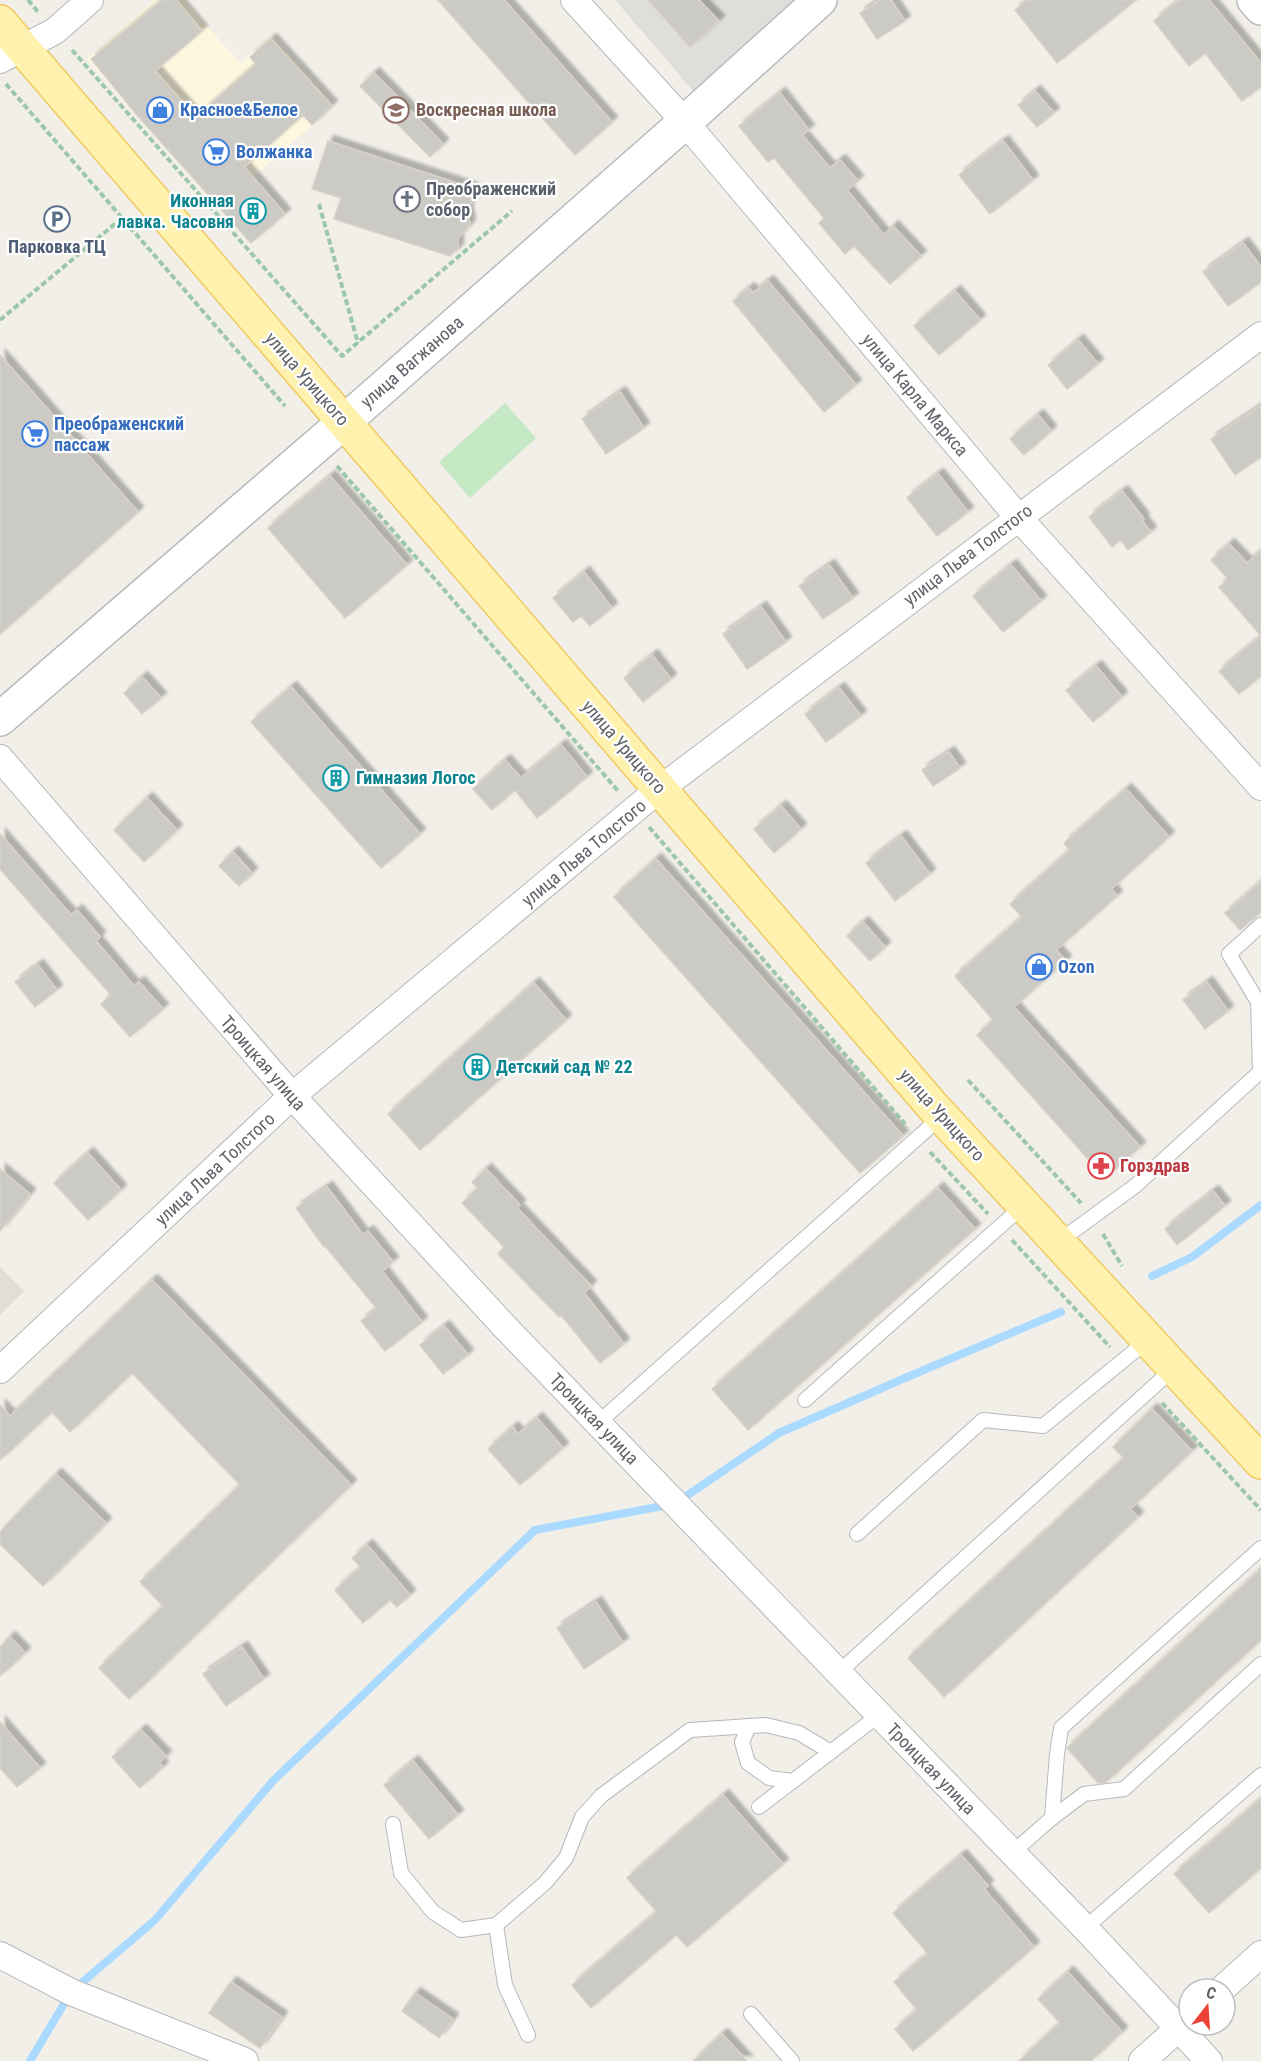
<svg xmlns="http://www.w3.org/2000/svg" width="1261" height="2061" viewBox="0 0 1261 2061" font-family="'Roboto Condensed',sans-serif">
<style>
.commercial{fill:#fef7e0}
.industrial{fill:#e0deda}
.education{fill:#e1ded6}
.green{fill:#c5e8c5}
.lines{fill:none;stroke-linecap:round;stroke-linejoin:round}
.stream{stroke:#aadaff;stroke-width:8}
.building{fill:#cccac5;stroke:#d6d1c6;stroke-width:1.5;filter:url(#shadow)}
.service-casing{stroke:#b5b8bc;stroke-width:16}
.minor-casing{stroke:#b5b8bc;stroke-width:28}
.tertiary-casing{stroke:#b5b8bc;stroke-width:36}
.secondary-casing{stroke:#b6babf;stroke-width:36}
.primary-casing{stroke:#f2c960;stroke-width:36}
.path{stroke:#9cc7a9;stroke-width:4;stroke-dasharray:6 3;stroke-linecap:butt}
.service{stroke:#fff;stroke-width:14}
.minor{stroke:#fff;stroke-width:26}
.tertiary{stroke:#fff;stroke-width:33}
.secondary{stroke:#fff;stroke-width:33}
.primary{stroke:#fff2af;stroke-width:33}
.labels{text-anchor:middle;stroke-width:4.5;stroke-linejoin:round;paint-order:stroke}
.shop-label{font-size:18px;font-weight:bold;fill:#366cbe;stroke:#fff;text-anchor:start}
.education-label{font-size:18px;font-weight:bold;fill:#785e54;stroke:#fff;text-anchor:start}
.worship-label{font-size:18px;font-weight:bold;fill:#5b616d;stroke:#fff;text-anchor:start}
.culture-label{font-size:18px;font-weight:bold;fill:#0d838f;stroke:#fff;text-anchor:start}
.service-label{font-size:18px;font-weight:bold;fill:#4e5e75;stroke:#fff}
.street-label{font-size:18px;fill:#5f6368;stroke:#fff}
.health-label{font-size:18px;font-weight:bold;fill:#be3a42;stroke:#fff;text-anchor:start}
</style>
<defs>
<filter id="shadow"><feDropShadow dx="5.5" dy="-5.5" stdDeviation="1.5" flood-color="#0004"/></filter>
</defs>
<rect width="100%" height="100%" fill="#f1efe8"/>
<!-- commercial -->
<polygon class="commercial" points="155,0 184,0 240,63 272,35 334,106 218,208 87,59"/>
<!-- industrial -->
<polygon class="industrial" points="615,0 800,0 694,92"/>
<!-- education -->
<polygon class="education" points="0,1267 24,1291 0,1315"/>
<!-- green -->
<polygon class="green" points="505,403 536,438 470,498 439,462"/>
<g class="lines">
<!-- stream -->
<g class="stream">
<polyline points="1152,1276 1192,1257 1261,1205"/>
<polyline points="679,1501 779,1433 912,1375 1061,1312"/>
<polyline points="30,2061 71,1992 155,1920 273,1781 535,1530 668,1505"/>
</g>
</g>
<!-- building -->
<g class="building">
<polygon points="162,0 176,0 202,31 155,71 196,117 256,64 250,57 271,39 332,106 312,125 303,115 244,167 285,214 251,243 137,115 91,59"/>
<polygon points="438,0 504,0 612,122 575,155"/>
<polygon points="648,0 699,0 719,21 690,47"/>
<polygon points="880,0 891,0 905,21 877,39 860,13"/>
<polygon points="1027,0 1136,0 1057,63 1015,10"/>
<polygon points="1180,0 1209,0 1261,63 1261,87 1242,101 1205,53 1189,66 1154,21"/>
<polygon points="374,73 443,144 430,157 360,86"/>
<polygon points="1035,91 1054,113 1037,127 1018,105"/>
<polygon points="780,93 809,130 802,135 830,168 840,160 858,181 847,190 884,235 893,226 921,256 890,284 854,246 845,254 819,223 824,218 774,158 768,162 739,126"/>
<polygon points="328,141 472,188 474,199 467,209 470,225 458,238 458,249 450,256 334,219 341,198 312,189"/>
<polygon points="1003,141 1033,180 990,214 959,175"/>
<polygon points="1243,243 1261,267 1261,282 1228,306 1203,272"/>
<polygon points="768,281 856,385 824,412 733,301 749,288 753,293"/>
<polygon points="955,291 980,320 939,355 914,326"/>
<polygon points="1078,340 1098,364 1067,389 1048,365"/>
<polygon points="0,355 138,512 0,634"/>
<polygon points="620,392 644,428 606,454 582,419"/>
<polygon points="1261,406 1261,457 1235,475 1211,439"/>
<polygon points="1038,415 1051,431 1024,455 1010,439"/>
<polygon points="938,474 968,512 937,536 907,498"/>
<polygon points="330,476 407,565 345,618 268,528"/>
<polygon points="1122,491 1144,519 1142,521 1151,532 1128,550 1121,540 1112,547 1089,517"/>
<polygon points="1229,544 1247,563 1261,551 1261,636 1219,587 1228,579 1211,560"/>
<polygon points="829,565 853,598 823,619 799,586"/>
<polygon points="1011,565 1041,601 1003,632 973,596"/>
<polygon points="584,572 612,608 590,626 581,616 573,622 553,598"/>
<polygon points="761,607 786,642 747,669 723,634"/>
<polygon points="1261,636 1261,676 1239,694 1219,671"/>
<polygon points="652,655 671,679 643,702 624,678"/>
<polygon points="1096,666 1122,697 1093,722 1066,690"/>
<polygon points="142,677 161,698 142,714 124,693"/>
<polygon points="291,687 420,834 381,868 251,722"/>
<polygon points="839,688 861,716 826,742 805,714"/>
<polygon points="561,745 587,777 537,818 515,790 492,810 473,789 505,760 521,778"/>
<polygon points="949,752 960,768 933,786 922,770"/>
<polygon points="1126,789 1169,837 1111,889 1117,896 1056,950 1066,961 1014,1007 1140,1147 1105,1178 977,1035 993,1020 955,976 1022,917 1010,904 1070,850 1064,843"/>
<polygon points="147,798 177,830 144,862 114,830"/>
<polygon points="781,806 801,829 774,853 754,829"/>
<polygon points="0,834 71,915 77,910 100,937 96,941 134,986 139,982 163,1009 130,1037 101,1004 111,995 0,869"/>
<polygon points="901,836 930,874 895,901 866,863"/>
<polygon points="233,852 252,873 239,886 219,866"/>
<polygon points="656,859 903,1136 860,1173 614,897"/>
<polygon points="1261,882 1261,912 1240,930 1225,913"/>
<polygon points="863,922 885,947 870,961 847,936"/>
<polygon points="38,965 57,990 35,1007 15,982"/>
<polygon points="1207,982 1228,1011 1205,1029 1183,1000"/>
<polygon points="534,983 566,1020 420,1150 388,1114"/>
<polygon points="88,1153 121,1190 88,1220 54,1183"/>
<polygon points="0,1169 30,1194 0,1231"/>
<polygon points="486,1169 520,1205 517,1208 591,1286 584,1293 624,1344 600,1363 561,1315 559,1317 498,1254 504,1247 462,1203 478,1188 472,1182"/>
<polygon points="327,1187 363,1235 368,1231 393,1262 382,1271 422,1322 385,1351 361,1321 377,1309 325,1246 324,1247 296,1208"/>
<polygon points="938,1188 975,1229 748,1430 712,1389"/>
<polygon points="1213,1191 1225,1206 1177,1245 1165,1229"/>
<polygon points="152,1280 351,1485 129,1699 99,1668 163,1606 140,1582 240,1485 132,1373 70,1432 52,1412 0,1460 0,1405 10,1416"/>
<polygon points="444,1326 468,1355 443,1374 420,1345"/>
<polygon points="1152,1409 1192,1451 1130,1509 1138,1517 944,1697 908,1658 1124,1458 1113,1447"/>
<polygon points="537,1418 563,1448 520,1485 488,1449 513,1427 518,1434"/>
<polygon points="56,1474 106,1523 43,1586 0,1544 0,1532"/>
<polygon points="367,1545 410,1595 397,1607 390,1600 363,1623 335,1590 361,1567 352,1558"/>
<polygon points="1261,1569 1261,1640 1106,1782 1098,1783 1067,1748"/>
<polygon points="596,1602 623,1643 584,1669 557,1628"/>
<polygon points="10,1637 25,1653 0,1676 0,1647"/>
<polygon points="242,1647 264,1679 226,1706 203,1674"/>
<polygon points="0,1722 40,1768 17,1787 0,1768"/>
<polygon points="141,1730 166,1756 159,1763 163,1767 140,1788 112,1757"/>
<polygon points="413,1761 458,1815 429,1839 384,1785"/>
<polygon points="723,1795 783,1864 687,1947 676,1935 591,2008 572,1985 657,1912 627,1878"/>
<polygon points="1261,1799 1261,1868 1209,1913 1174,1874"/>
<polygon points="961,1855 988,1886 984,1889 1034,1947 913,2051 895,2029 917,2010 894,1982 928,1954 893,1913"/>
<polygon points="1068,1972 1122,2032 1091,2061 1019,2061 1060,2023 1038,1999"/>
<polygon points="231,1982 282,2017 260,2048 209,2013"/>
<polygon points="415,1993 453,2019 439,2038 402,2011"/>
<polygon points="722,2034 747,2061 693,2061"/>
</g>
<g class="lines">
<!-- service casing -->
<g class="service-casing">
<g id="service">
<polyline points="1260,1071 1258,1002 1229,954 1261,925"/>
<polyline points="1058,1242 1135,1186 1261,1071"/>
<polyline points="805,1400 1024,1205"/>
<polyline points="598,1423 942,1116"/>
<polyline points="857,1534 983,1420 1043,1426 1148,1340"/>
<polyline points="838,1673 1174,1368"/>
<polyline points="749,1726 742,1742 748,1763 769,1778 793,1781"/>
<polyline points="759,1807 879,1715"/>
<polyline points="1052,1818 1084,1794 1124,1789 1261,1664"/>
<polyline points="393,1824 401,1873 433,1912 461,1930 496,1925 545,1883 566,1858 582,1817 601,1796 690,1730 766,1725 799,1733 831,1752"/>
<polyline points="1012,1853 1052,1818 1057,1754 1061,1728 1261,1548"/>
<polyline points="496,1925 505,1985 528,2035"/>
<polyline points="1085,1928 1261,1775"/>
<polyline points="751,2014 792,2061"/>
</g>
</g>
<!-- minor casing -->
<g class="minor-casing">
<g id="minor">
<polyline points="574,0 685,122 1018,517 1261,787"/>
<polyline points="0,60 55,31 90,0"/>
<polyline points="0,758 292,1096 505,1327 1085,1928 1209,2061"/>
<polyline points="0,1370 292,1096 652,795 1261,335"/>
<polyline points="0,1955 71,1992 245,2061"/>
<polyline points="1222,1989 1261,1954"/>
<polyline points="1142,2061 1189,2019"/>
</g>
</g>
<!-- tertiary casing -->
<g class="tertiary-casing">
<polyline id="tertiary" points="0,719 344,422"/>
</g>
<!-- secondary casing -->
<g class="secondary-casing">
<g id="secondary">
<polyline points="1254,0 1261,8"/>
<polyline points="344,422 685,122 820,0"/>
</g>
</g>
<!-- primary casing -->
<g class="primary-casing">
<polyline id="primary" points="0,22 935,1109 1261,1462"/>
</g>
<!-- path -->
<g class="path">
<polyline points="28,0 39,13"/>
<polyline points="72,50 342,356 512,211"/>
<polyline points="6,84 285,406"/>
<polyline points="319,204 358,343"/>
<polyline points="0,320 122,218"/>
<polyline points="337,466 619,792"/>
<polyline points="649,827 905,1124"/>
<polyline points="968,1080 1081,1203"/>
<polyline points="930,1152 988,1214"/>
<polyline points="1103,1234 1122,1266"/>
<polyline points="1012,1240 1110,1347"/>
<polyline points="1162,1403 1261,1510"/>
</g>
<!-- service -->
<use href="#service" class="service"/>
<!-- minor -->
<use href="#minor" class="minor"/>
<!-- tertiary -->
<use href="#tertiary" class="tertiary"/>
<!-- secondary -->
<use href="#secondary" class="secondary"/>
<!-- primary -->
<use href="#primary" class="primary"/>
</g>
<!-- icons -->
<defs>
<g id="shop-ring" transform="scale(1.35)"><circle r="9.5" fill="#fff" stroke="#3f7fe0" stroke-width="1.5"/><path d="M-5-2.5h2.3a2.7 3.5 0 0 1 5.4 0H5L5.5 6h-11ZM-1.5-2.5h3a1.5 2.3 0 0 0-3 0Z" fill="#3f7fe0"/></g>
<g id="school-ring" transform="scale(1.35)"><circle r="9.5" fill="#fff" stroke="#8d6e63" stroke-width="1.5"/><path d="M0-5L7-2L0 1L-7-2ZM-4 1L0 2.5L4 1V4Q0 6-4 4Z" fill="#8d6e63"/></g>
<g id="supermarket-ring" transform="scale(1.35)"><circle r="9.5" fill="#fff" stroke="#3f7fe0" stroke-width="1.5"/><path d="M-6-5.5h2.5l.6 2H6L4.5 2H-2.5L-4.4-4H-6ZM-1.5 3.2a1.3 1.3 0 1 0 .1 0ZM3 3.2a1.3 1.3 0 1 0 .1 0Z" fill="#3f7fe0"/></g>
<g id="church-ring" transform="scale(1.35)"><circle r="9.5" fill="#fff" stroke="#6b7280" stroke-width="1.5"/><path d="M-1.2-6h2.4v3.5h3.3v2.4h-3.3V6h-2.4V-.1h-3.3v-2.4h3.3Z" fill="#6b7280"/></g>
<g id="building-ring" transform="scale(1.35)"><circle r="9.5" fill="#fff" stroke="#0f9aa8" stroke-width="1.5"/><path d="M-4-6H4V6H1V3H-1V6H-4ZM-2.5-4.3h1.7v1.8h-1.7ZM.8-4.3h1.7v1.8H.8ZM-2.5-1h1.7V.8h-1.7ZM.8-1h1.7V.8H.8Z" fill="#0f9aa8"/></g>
<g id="parking-ring" transform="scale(1.35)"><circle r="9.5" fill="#fff" stroke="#5c6f8a" stroke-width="1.5"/><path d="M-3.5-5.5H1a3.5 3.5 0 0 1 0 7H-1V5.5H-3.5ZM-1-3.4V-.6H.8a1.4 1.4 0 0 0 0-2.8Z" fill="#5c6f8a"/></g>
<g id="pharmacy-ring" transform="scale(1.35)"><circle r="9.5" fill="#fff" stroke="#e0444e" stroke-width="1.5"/><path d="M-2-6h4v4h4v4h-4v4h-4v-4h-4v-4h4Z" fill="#e0444e"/></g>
</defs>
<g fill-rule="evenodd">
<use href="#shop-ring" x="160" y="110"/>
<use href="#school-ring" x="396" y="110"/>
<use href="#supermarket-ring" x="216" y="152"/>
<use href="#church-ring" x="407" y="199"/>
<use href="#building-ring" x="253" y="211"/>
<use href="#parking-ring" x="57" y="219"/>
<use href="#supermarket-ring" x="35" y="434"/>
<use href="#building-ring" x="336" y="778"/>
<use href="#shop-ring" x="1039" y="967"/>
<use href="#building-ring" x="477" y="1067"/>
<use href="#pharmacy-ring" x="1101" y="1166"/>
</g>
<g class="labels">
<!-- shop labels -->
<g class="shop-label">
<text x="180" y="116">Красное&amp;Белое</text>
<text x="236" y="158">Волжанка</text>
<text x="54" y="430">Преображенский<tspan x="54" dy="21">пассаж</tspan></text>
<text x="1058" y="973">Ozon</text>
</g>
<!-- education labels -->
<g class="education-label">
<text x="416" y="116">Воскресная школа</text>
</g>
<!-- worship labels -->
<g class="worship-label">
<text x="426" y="195">Преображенский<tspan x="426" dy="21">собор</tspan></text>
</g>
<!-- culture labels -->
<g class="culture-label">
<text x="234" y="207" text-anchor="end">Иконная<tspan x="234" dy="21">лавка. Часовня</tspan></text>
<text x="356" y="784">Гимназия Логос</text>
<text x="496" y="1073">Детский сад № 22</text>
</g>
<!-- service labels -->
<g class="service-label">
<text x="57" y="253">Парковка ТЦ</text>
</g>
<!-- street labels -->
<g class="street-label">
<text transform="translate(412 362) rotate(-41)" y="6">улица Вагжанова</text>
<text transform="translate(307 379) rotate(49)" y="6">улица Урицкого</text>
<text transform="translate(915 395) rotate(50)" y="6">улица Карла Маркса</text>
<text transform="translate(968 555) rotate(-37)" y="6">улица Льва Толстого</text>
<text transform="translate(624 747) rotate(49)" y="6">улица Урицкого</text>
<text transform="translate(584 853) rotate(-40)" y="6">улица Льва Толстого</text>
<text transform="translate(263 1063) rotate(49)" y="6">Троицкая улица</text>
<text transform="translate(942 1115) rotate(48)" y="6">улица Урицкого</text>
<text transform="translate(215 1169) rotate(-43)" y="6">улица Льва Толстого</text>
<text transform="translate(594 1419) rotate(46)" y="6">Троицкая улица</text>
<text transform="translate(931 1769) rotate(46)" y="6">Троицкая улица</text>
</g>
<!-- health labels -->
<g class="health-label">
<text x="1120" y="1172">Горздрав</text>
</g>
</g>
<!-- north arrow -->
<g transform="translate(1207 2007) rotate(17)"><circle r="28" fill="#ffffff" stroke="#bfc1c3" stroke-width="1.5"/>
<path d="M0-4.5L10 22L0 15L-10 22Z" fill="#ea4335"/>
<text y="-9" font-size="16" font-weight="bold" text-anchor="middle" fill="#5f6368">С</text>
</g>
</svg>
